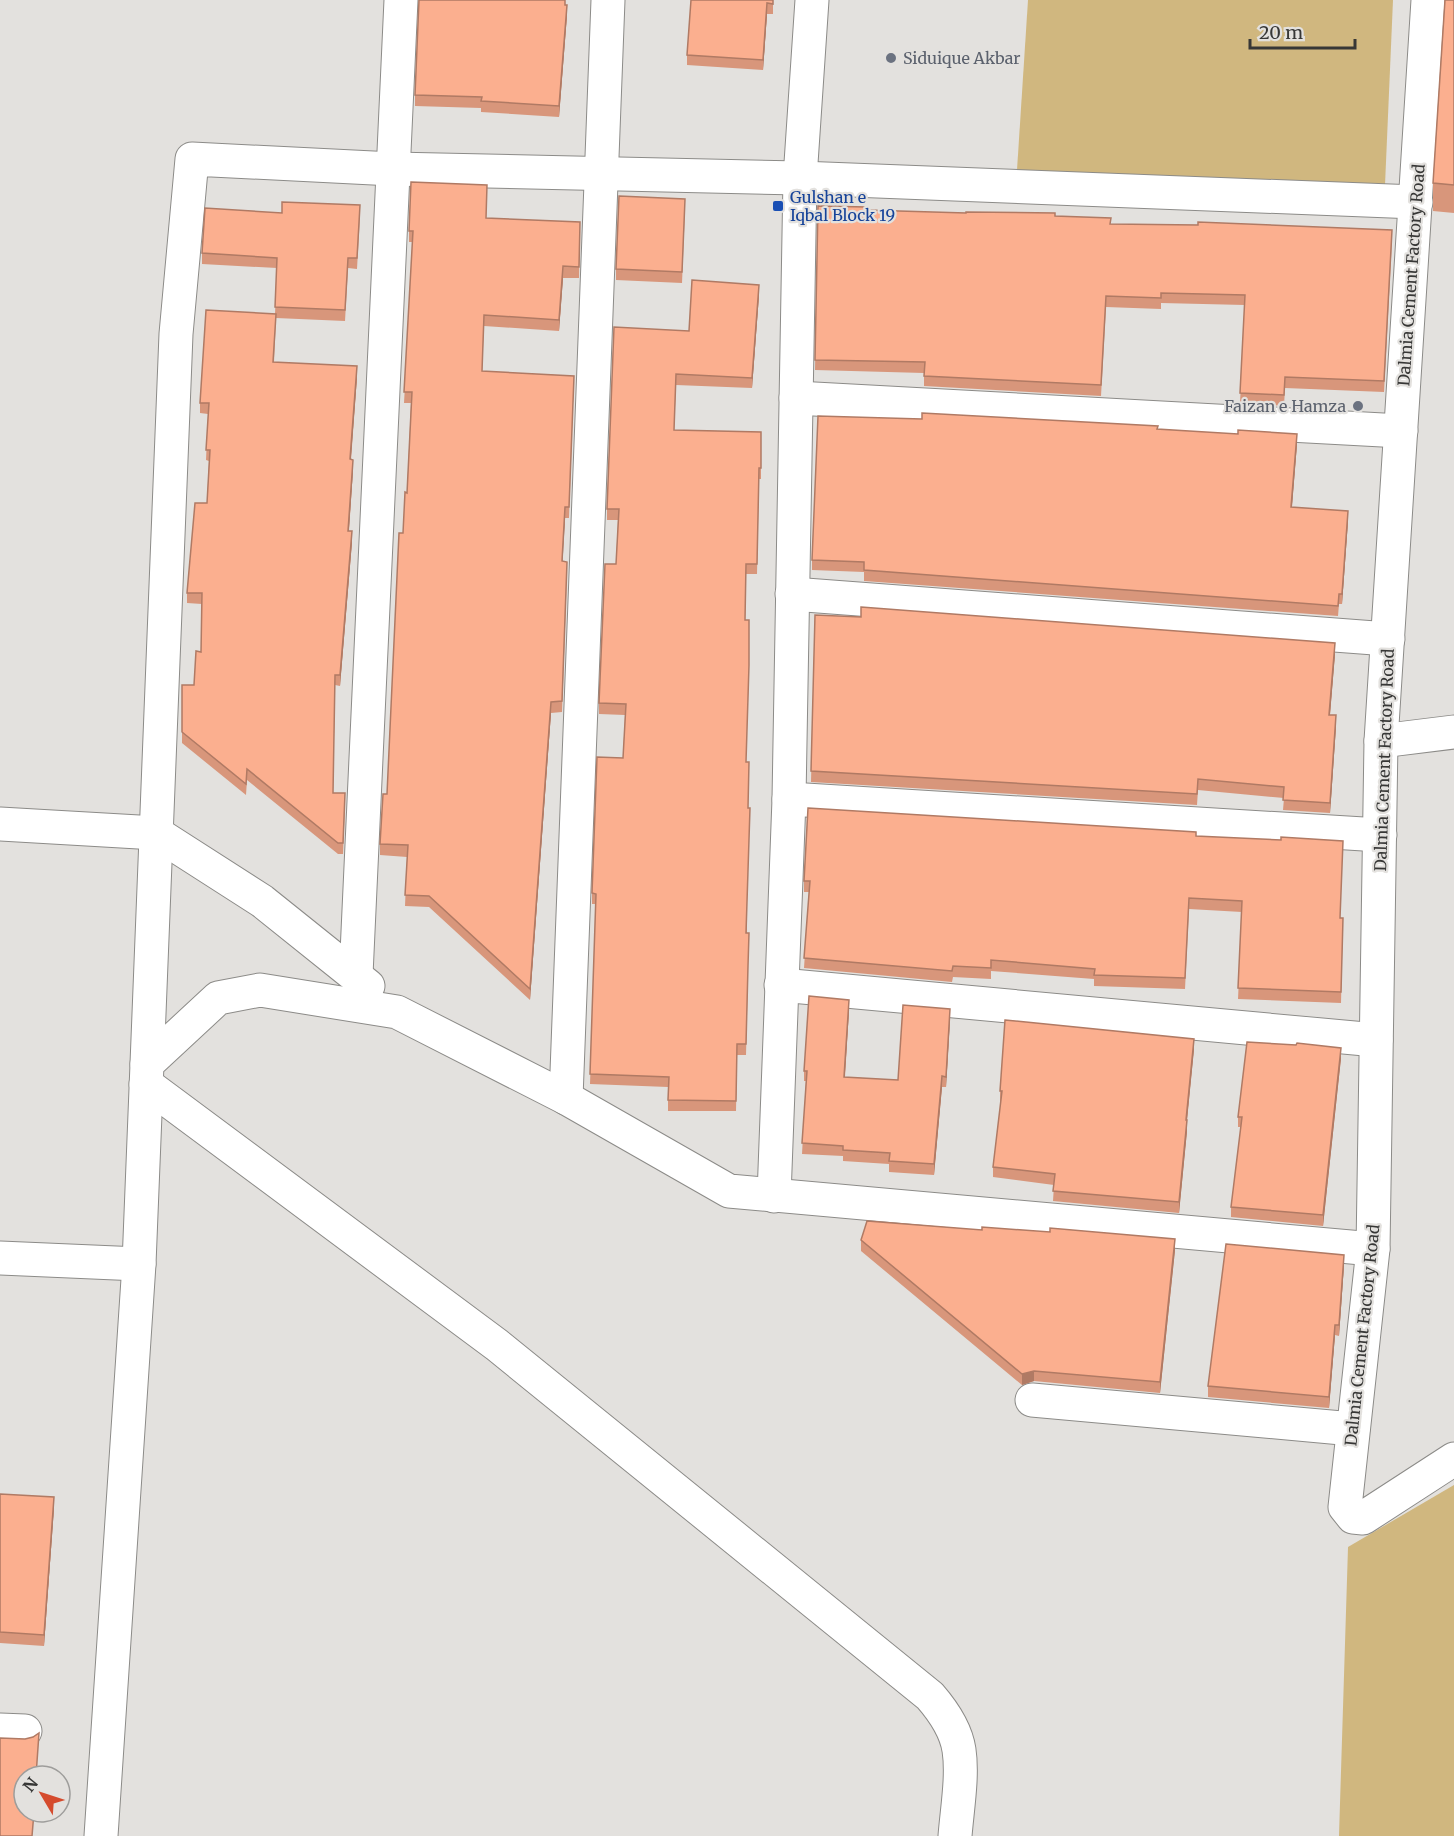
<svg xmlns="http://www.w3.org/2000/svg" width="1454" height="1836" viewBox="0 0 1454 1836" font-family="Merriweather,serif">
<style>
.green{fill:#d0b77f}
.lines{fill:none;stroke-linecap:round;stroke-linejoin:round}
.minor-casing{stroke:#8c8b88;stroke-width:35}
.minor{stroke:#fff;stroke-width:33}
.wall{fill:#d8967b}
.shaded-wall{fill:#b07a64}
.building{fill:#fbaf8f;stroke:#b07a64;stroke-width:1.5}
.worship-dot{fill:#6b7280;stroke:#e3e1de;stroke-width:2}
.transit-dot{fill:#1a4fb4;stroke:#e3e1de;stroke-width:2}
.labels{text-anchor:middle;stroke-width:4.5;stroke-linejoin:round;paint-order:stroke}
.worship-label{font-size:16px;fill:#5b616d;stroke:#e3e1de;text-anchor:start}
.transit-label{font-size:16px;fill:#164399;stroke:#e3e1de;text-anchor:start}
.street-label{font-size:16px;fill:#373736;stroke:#e3e1de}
</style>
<rect width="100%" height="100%" fill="#e3e1de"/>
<!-- green -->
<g class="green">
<polygon points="1028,0 1393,0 1385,185 1017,170"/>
<polygon points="1454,1485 1454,1836 1339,1836 1348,1547"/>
</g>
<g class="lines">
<!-- minor casing -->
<g class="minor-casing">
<g id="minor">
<polyline points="1428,0 1381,741 1373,1249 1345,1507 1353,1517 1363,1518 1454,1459"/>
<polyline points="796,398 1401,431"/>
<polyline points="792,594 1388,639"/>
<polyline points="1381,741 1454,732"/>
<polyline points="789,799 1380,835"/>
<polyline points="0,824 156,833 262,901 368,986"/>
<polyline points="356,975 401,0"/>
<polyline points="781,985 1376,1040"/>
<polyline points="147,1064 176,334 192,159 393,169 800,178 1416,202"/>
<path d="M146,1084L497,1345L930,1696C943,1711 956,1730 959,1750C963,1776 957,1810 955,1836"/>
<polyline points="566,1098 608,0"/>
<polyline points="774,1196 789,799 800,178 812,0"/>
<polyline points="0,1258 139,1264"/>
<polyline points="1032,1400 1353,1429"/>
<polyline points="0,1730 25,1731"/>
<polyline points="101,1836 139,1264 147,1064 218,998 260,990 397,1012 566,1098 729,1191 1373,1249"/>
</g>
</g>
<!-- minor -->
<use href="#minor" class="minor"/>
</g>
<!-- wall -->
<g class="wall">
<polygon points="773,0 773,14 767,14 763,70 687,65 687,55"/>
<polygon points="1454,0 1454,213 1433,211 1433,183"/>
<polygon points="566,5 567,15 559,117 481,112 481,108 415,106 415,95"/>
<polygon points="487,196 486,218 580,233 579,278 563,278 559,331 484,326 482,371 574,376 569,518 565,518 562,561 567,573 562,712 551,713 530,1000 429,907 405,906 407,857 380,855 380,844 387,794 403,533 407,493 411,403 404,403 413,242 409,242 409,231"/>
<polygon points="818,206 866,210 1055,216 1110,224 1392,240 1384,392 1285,388 1284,406 1240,403 1245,305 1161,303 1161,309 1106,307 1101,396 924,386 924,373 815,370"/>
<polygon points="685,209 682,283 616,280 616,269"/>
<polygon points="360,216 357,269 348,268 345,321 276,318 274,362 357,377 351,460 353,470 349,531 352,542 340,686 335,685 333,793 345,804 343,854 338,854 247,780 246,795 182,743 182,685 194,685 201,652 202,604 187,603 187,593 207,503 209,461 206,460 208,414 200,413 200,403 275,314 277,268 202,264 202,253"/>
<polygon points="759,295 752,388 676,385 674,430 761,432 761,479 759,479 757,574 746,574 745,620 747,933 748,977 746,1055 737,1055 736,1111 668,1111 668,1087 590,1084 596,904 592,904 592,893 623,758 625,715 599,714 599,703 616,564 618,520 607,520 607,509 689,331"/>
<polygon points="1158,429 1297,444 1292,507 1348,521 1342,604 1339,604 1338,616 864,581 864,572 812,570 812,560"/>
<polygon points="815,615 1335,654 1330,715 1336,726 1330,813 1283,810 1284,798 1198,790 1197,805 811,782"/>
<polygon points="1196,836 1341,918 1343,918 1341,1003 1238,999 1242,912 1189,909 1185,989 1094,986 1094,979 991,971 991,979 953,977 952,982 804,968 809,892 804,892 804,881"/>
<polygon points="849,1010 845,1077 898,1080 950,1019 946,1087 942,1087 934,1175 889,1172 889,1164 843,1161 843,1156 802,1154 806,1081 804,1081 804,1071"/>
<polygon points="1194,1049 1187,1120 1187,1131 1179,1213 1053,1201 1054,1185 993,1177 993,1167 1001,1101 1000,1101 1000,1091"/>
<polygon points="1341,1058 1323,1226 1231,1217 1231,1207 1241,1127 1238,1127 1238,1117"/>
<polygon points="861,1240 1175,1250 1160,1393 1034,1381 1022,1385 861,1251"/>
<polygon points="1344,1265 1339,1336 1335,1335 1329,1408 1208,1397 1208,1386"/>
<polygon points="0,1494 54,1508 44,1646 0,1643"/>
</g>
<!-- shaded-wall -->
<g class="shaded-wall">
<polygon points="767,3 767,14 763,70 763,60"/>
<polygon points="567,5 567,15 559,117 559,106"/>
<polygon points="563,266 563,278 559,331 559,320"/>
<polygon points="759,285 759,295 752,388 752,378"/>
<polygon points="357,366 357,377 350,470 350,459"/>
<polygon points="1297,434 1297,444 1291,518 1291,507"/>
<polygon points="353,460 353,470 348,542 348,531"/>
<polygon points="565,507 565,518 562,572 562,561"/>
<polygon points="1348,511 1348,521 1342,604 1342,594"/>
<polygon points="352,531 352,542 340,686 340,675"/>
<polygon points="1335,643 1335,654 1329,726 1329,715"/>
<polygon points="551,702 551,713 530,1000 530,989"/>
<polygon points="1336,715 1336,726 1330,813 1330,803"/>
<polygon points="849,1000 849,1010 844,1088 844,1077"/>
<polygon points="950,1009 950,1019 946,1087 946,1077"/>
<polygon points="1194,1039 1194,1049 1186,1130 1186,1120"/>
<polygon points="1341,1048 1341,1058 1323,1226 1323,1215"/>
<polygon points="942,1076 942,1087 934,1175 934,1164"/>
<polygon points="1187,1120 1187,1131 1179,1213 1179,1202"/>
<polygon points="1175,1239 1175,1250 1160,1393 1160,1382"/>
<polygon points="1344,1255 1344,1265 1339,1336 1339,1325"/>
<polygon points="1335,1325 1335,1335 1329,1408 1329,1397"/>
<polygon points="1034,1371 1034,1381 1022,1385 1022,1374"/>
<polygon points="54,1497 54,1508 44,1646 44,1635"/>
</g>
<!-- building -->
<g class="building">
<polygon points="419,0 565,0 565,5 567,5 559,106 481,101 482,97 415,95"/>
<polygon points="691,0 773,0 773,4 767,3 763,60 687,55"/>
<polygon points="1445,0 1454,0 1454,185 1433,183"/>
<polygon points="411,182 487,185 486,218 580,222 579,267 563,266 559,320 484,315 482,371 574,376 569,507 565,507 562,561 567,562 562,701 551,702 530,989 429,896 405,895 408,845 380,844 383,794 387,794 399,533 403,533 405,492 407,493 412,392 404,392 413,231 409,231"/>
<polygon points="619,196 685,199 682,272 616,269"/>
<polygon points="282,202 360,205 357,258 348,258 345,310 275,307 277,258 202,253 205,208 282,213"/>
<polygon points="818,206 867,207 866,210 966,213 966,212 1055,213 1055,216 1111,218 1110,224 1198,225 1198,222 1392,230 1384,381 1285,377 1284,395 1240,393 1245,295 1161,293 1161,298 1106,296 1101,385 924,376 925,362 815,360"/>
<polygon points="692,280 759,285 752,378 676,374 674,430 761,432 761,468 759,468 757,564 746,564 745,620 749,620 749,665 746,762 749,762 748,808 750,808 746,933 749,933 748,966 746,1044 737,1044 736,1101 668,1100 669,1077 590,1074 596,894 592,893 597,757 623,758 626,704 599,703 605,564 616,564 619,509 607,509 614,327 689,331"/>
<polygon points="206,310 276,314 273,362 357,366 350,459 353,460 348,531 352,531 340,675 335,675 333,793 345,793 343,843 338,843 247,769 246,784 182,732 182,685 194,685 196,651 201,652 202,593 187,593 195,503 207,503 210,450 206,450 209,403 200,403"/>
<polygon points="922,413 1158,426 1157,429 1238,434 1238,430 1297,434 1291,507 1348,511 1342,594 1339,594 1338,606 864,570 864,562 812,560 818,416 922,419"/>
<polygon points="861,607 1335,643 1329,715 1336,715 1330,803 1283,800 1284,787 1198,779 1197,794 811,771 815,615 861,617"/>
<polygon points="808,808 1196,832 1196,836 1281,840 1281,837 1343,841 1340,918 1343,918 1341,992 1238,988 1242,901 1189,898 1185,978 1094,975 1095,969 991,960 991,968 953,966 952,971 804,958 810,881 804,881"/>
<polygon points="809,996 849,1000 844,1077 898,1080 903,1005 950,1009 946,1077 942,1076 934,1164 889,1161 890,1153 843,1150 843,1146 802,1143 807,1071 804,1071"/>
<polygon points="1005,1020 1194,1039 1186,1120 1187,1120 1179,1202 1053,1191 1055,1174 993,1167 1002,1091 1000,1091"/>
<polygon points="1247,1042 1296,1045 1297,1043 1341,1048 1323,1215 1231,1207 1242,1117 1238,1117"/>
<polygon points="867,1221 982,1230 982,1227 1050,1232 1050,1228 1175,1239 1160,1382 1034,1371 1022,1374 861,1240"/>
<polygon points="1226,1244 1344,1255 1339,1325 1335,1325 1329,1397 1208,1386"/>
<polygon points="0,1494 54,1497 44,1635 0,1632"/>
<polygon points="39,1733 36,1776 24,1776 24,1812 34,1812 32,1836 0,1836 0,1738 25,1739 33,1737"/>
</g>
<!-- markers -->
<g class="worship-dot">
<circle cx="891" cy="58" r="6"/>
<circle cx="1358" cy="406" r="6"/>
</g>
<rect class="transit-dot" x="772" y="200" width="12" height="12" rx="3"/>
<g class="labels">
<!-- worship labels -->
<g class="worship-label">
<text x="903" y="64">Siduique Akbar</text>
<text x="1346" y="412" text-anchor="end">Faizan e Hamza</text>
</g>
<!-- transit labels -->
<g class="transit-label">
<text x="790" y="203">Gulshan e<tspan x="790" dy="18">Iqbal Block 19</tspan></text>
</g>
<!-- street labels -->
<g class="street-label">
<text transform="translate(1411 275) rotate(-86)" y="6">Dalmia Cement Factory Road</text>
<text transform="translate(1384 760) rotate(-88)" y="6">Dalmia Cement Factory Road</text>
<text transform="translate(1362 1335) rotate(-84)" y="6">Dalmia Cement Factory Road</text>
</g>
</g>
<!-- north arrow -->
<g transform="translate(42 1794) rotate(309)"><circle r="28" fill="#e3e1de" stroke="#9e9d9b" stroke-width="1.5"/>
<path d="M0-4.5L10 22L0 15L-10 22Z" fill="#d54b2d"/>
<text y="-9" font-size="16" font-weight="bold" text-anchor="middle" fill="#373736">N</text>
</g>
<!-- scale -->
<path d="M1250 39v9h105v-9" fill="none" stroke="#373736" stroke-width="3"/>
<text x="1259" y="39" font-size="18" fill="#373736" stroke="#e3e1de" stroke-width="4.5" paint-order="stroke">20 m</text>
</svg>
